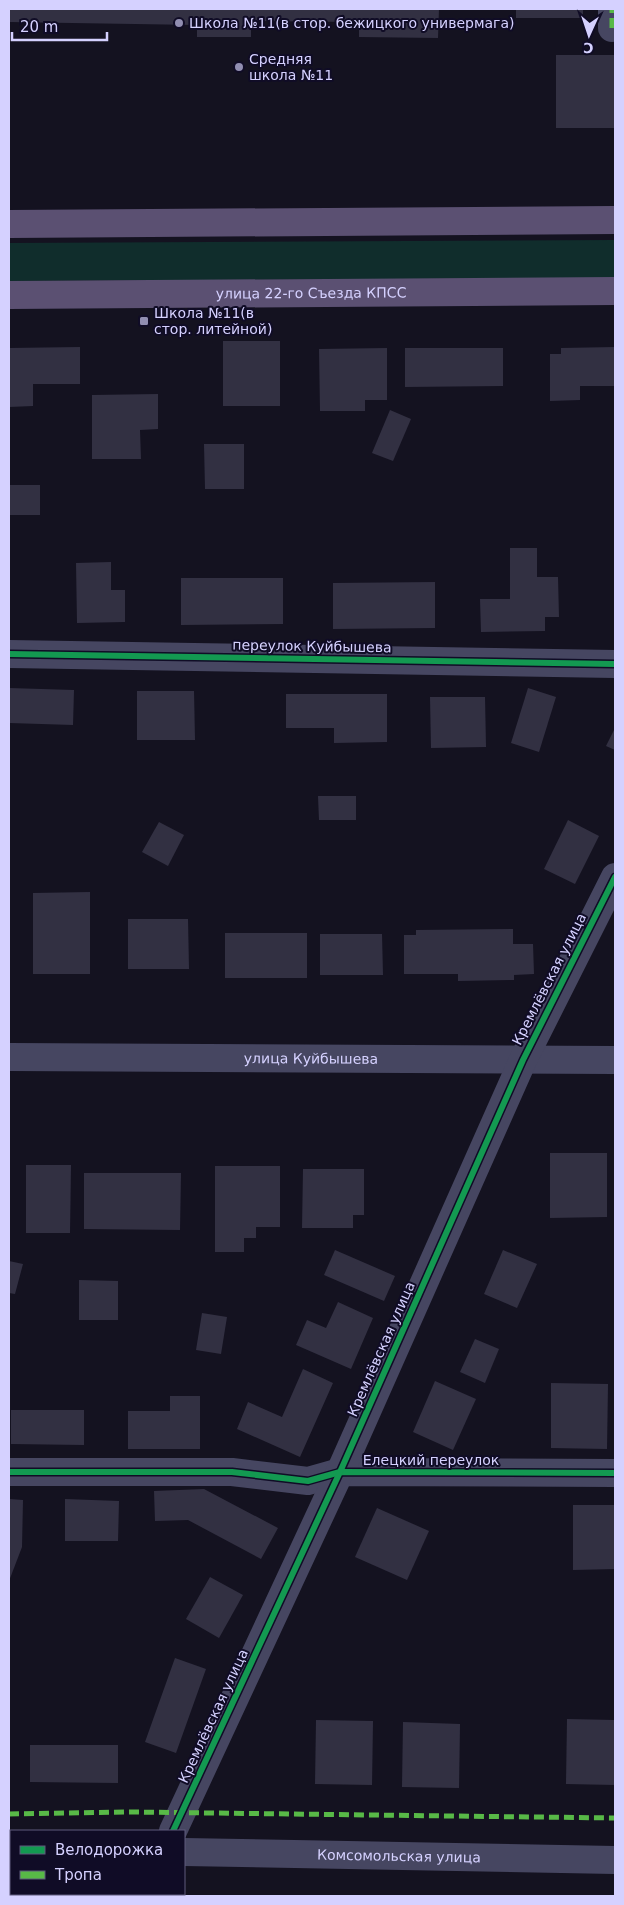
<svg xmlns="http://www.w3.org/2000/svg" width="624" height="1905" viewBox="0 0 624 1905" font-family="'DejaVu Sans',sans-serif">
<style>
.green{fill:#102d2c}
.building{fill:#323042}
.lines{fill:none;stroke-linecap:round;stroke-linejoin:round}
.minor{stroke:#464661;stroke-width:28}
.major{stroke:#5b5072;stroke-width:28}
.quiet{stroke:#58b947;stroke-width:5;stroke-dasharray:10 5;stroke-linecap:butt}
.cycleway-casing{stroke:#100c26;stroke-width:9}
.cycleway{stroke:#139951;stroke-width:6}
.poi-dot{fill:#918eb1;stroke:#100c26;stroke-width:2}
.labels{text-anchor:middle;stroke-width:4;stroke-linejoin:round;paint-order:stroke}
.poi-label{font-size:14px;fill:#d5d1ff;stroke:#100c26;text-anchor:start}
.street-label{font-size:14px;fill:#d5d1ff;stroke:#100c26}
</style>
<rect width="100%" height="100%" fill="#141220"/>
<!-- green -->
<polygon class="green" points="615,240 615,278 9,281 9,243"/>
<!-- building -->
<g class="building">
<polygon points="9,9 439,9 438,38 359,37 359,22 251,21 251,37 197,37 197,25 9,22"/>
<rect x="516" y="9" width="67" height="9"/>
<rect x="556" y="55" width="59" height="73"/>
<rect x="223" y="341" width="57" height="65"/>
<polygon points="80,347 80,384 33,384 33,406 9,407 9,348"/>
<polygon points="615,347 615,386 580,386 580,400 550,401 550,354 561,354 561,348"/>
<polygon points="387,348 387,400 365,400 365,411 320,411 319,349"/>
<polygon points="405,348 503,348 503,386 405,387"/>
<polygon points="158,394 158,429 140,430 141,459 92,459 92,395"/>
<polygon points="390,410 411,419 393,461 372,453"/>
<polygon points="204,444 244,444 244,489 205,489"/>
<rect x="9" y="485" width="31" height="30"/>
<polygon points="510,548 537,548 537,577 558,577 559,617 545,617 545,631 481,632 480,599 510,599"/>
<polygon points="111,562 111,590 125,590 125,622 77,623 76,563"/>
<polygon points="181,578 283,578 283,624 181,625"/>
<polygon points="435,582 435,628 333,629 333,583"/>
<polygon points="9,688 74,690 73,725 9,723"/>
<polygon points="528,688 556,697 539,752 511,743"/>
<polygon points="137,691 194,691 195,740 137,740"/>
<polygon points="286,694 387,694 387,742 334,743 334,728 286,728"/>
<polygon points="430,697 485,697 486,747 431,748"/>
<polygon points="615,728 615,750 606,746"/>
<polygon points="318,796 356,796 356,820 319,820"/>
<polygon points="568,820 599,836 575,884 544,869"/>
<polygon points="159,822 184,835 168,866 142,852"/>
<polygon points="90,892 90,974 33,974 33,893"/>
<polygon points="128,919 188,919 189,969 128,969"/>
<polygon points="513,929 513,944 533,944 534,974 514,975 514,980 458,981 458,974 404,974 404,935 416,935 416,930"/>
<rect x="225" y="933" width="82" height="45"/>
<polygon points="320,934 382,934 383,975 320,975"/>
<polygon points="550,1153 607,1153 607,1217 550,1218"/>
<polygon points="26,1165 71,1165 70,1233 26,1233"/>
<polygon points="215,1166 280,1166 280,1227 256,1227 256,1238 244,1238 244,1252 215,1252"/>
<polygon points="303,1169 364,1169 364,1215 353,1215 353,1228 302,1228"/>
<polygon points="84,1173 181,1173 180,1230 84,1229"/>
<polygon points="335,1250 395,1276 384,1301 324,1275"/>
<polygon points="503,1250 537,1264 517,1308 484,1294"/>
<polygon points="9,1261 23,1264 15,1294 9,1293"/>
<polygon points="79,1280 118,1281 118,1320 79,1320"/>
<polygon points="338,1302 373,1318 351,1369 296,1345 307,1320 326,1328"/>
<polygon points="202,1313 227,1317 221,1354 196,1350"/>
<polygon points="475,1339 499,1349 485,1383 460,1372"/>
<polygon points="303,1369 333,1383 300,1457 237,1429 248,1402 282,1417"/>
<polygon points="435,1381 476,1399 453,1450 413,1432"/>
<polygon points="551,1383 608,1384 607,1449 551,1448"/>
<polygon points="170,1396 200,1396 200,1449 128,1449 128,1411 170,1411"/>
<polygon points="11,1410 84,1410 84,1445 11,1444"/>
<polygon points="204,1489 278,1528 261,1559 188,1520 155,1521 154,1491"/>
<polygon points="9,1499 23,1500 22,1547 9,1581"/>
<polygon points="65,1499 119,1501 118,1541 65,1541"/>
<polygon points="573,1505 615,1505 615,1569 573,1570"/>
<polygon points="377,1508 429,1531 407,1580 355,1557"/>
<polygon points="210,1577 243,1595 219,1638 186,1619"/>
<polygon points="175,1658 206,1669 176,1753 145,1742"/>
<polygon points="567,1719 615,1720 615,1785 566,1784"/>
<polygon points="316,1720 373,1721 372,1785 315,1784"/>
<polygon points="403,1722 460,1724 459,1788 402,1787"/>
<polygon points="30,1745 118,1745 118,1783 30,1782"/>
</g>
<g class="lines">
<!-- minor -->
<g class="minor">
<polyline points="612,28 612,9"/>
<polyline points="9,654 615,664"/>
<path id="s1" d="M9,1057L615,1060"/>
<polyline points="9,1472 232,1472 308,1481 340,1472 615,1473"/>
<polyline points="173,1831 340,1472 523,1060 615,877"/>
<polyline points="9,1851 11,1851"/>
<path id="s2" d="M184,1852L615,1860"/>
<polyline points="143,1896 144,1894"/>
</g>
<!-- major -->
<g class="major">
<polyline points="9,224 615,220"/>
<path id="s3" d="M9,295L615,291"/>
</g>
<!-- quiet -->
<g class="quiet">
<polyline points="612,28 612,9"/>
<polyline points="9,1814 129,1812 615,1818"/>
</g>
<!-- cycleway casing -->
<g class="cycleway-casing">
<g id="cycleway">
<polyline points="9,654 615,664"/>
<polyline points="9,1472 232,1472 308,1481 340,1472 615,1473"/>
<polyline points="173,1831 340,1472 523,1060 615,877"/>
</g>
</g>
<!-- cycleway -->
<use href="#cycleway" class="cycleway"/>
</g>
<!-- markers -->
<g class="poi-dot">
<circle cx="179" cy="23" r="5"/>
<circle cx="239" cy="67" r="5"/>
<rect x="139" y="316" width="10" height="10" rx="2.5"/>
</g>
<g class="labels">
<!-- poi labels -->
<g class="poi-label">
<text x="189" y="28">Школа №11(в стор. бежицкого универмага)</text>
<text x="249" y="64">Средняя<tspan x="249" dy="16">школа №11</tspan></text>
<text x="154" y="318">Школа №11(в<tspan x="154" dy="16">стор. литейной)</tspan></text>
</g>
<!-- street labels -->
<g class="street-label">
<text dy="5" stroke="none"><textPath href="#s3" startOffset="302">улица 22-го Съезда КПСС</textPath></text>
<text transform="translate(312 646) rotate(1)" y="5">переулок Куйбышева</text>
<text transform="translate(549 979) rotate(-63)" y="5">Кремлёвская улица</text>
<text dy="5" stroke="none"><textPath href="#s1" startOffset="302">улица Куйбышева</textPath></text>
<text transform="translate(381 1349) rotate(-66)" y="5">Кремлёвская улица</text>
<text x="431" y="1465">Елецкий переулок</text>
<text transform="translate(213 1716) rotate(-65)" y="5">Кремлёвская улица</text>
<text dy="5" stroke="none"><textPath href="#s2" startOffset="215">Комсомольская улица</textPath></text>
</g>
</g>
<!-- border -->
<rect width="624" height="1905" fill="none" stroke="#d5d1ff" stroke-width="20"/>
<!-- legend -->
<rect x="10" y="1830" width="175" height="65" fill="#100c26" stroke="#5f5b7d"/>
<rect x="20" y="1846" width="25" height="8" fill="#139951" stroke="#5f5b7d"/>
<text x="55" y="1855" font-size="15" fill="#d5d1ff">Велодорожка</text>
<rect x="20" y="1871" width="25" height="8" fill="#58b947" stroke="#5f5b7d"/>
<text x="55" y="1880" font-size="15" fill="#d5d1ff">Тропа</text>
<!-- north arrow -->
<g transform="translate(589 35) rotate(183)" stroke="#100c26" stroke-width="4" paint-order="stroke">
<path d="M0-4L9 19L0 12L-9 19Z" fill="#d5d1ff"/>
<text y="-8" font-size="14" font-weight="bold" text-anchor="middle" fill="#d5d1ff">С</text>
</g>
<!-- scale -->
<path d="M12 32v8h95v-8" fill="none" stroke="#d5d1ff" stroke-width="2.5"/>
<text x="20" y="32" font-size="15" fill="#d5d1ff" stroke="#100c26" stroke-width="4" paint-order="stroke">20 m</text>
</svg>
